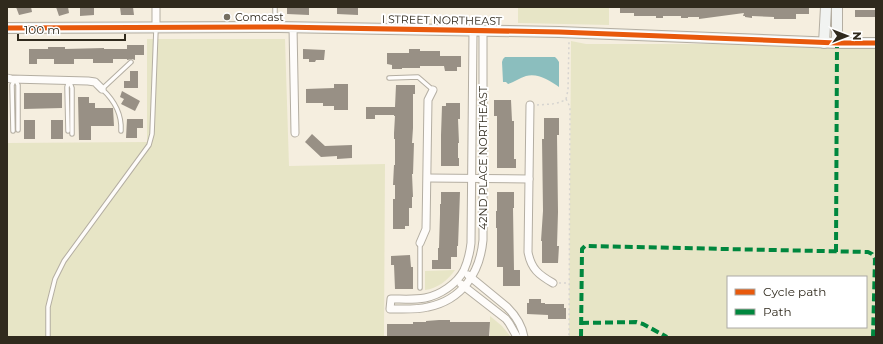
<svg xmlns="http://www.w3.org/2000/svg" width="883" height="344" viewBox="0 0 883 344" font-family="Montserrat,sans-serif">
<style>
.green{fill:#e7e5c6;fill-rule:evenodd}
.water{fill:#8bbebe}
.building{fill:#989085}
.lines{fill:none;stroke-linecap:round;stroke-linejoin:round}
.lane-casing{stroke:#b4aea2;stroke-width:5.5}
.street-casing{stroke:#b4aea2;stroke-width:9}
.secondary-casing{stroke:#b4aea2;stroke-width:12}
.path{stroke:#d6d4d0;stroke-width:1.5;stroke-dasharray:2 3;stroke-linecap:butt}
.lane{stroke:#fefcfa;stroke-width:3.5}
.street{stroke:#fefcfa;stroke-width:7}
.secondary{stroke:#f1f3f1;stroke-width:10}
.quiet{stroke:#00873e;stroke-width:4;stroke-dasharray:8 4;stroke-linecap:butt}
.cycleway-casing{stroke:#fff;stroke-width:8}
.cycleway{stroke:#e8590c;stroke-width:5}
.poi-dot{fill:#756f61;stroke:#fff;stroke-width:1.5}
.labels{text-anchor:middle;stroke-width:4;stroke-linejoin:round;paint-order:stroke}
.poi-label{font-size:11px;fill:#302a1d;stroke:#fff;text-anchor:start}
.street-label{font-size:11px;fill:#302a1d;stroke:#fff}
</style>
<rect width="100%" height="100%" fill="#f5eedf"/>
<!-- green -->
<g class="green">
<polygon points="518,7 609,7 609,25 518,23"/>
<polygon points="147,39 285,39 289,166 385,164 384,337 7,337 7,143 147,142"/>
<path d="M571,41L586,44H876V337H569ZM728,277H866V327H728Z"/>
<path d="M455,270C448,280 437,289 425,290V271Z"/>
<polygon points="490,316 502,326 511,337 490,337"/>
</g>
<!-- water -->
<path class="water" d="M505,57H555L557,59L559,62V87C549,80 538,73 526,76C520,78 514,82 508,84L506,82H503L502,62L503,59Z"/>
<!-- building -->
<g class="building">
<polygon points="16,7 31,7 32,12 19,15"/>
<polygon points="56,7 68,7 69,13 59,16"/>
<polygon points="80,7 94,7 94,15 80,16"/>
<polygon points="120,7 133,7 134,15 121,15"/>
<polygon points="287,7 309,7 309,15 287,14"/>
<polygon points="337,7 358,7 358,15 337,14"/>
<polygon points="620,7 809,7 809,14 796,14 796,19 774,19 774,17 752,16 752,18 745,17 745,16 743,16 744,13 699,19 699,17 688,17 688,18 681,18 681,16 663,16 663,18 656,18 656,16 634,16 634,13 620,13"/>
<rect x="855" y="10" width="21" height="7"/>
<polygon points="127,45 144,45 144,55 135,55 135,60 132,59 127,60 127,59 113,59 113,63 93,63 93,59 74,59 74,64 54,64 54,59 37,59 37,64 29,64 29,49 48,49 48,47 65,47 65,49 104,48 104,49 127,49"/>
<polygon points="303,49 325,50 324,60 316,60 315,62 309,62 309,59 303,59"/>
<polygon points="409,49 420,49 420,51 440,51 440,56 461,56 461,67 457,67 457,71 445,71 444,66 420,66 420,68 402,68 402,69 392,69 392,65 387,64 387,53 409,53"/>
<polygon points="130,71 138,71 138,88 124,88 124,81 130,81"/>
<polygon points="334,84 348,84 348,110 334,110 334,106 323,106 323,103 306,103 306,89 334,88"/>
<polygon points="396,85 415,85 415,94 413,94 413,128 412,143 414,143 413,174 412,174 413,197 412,197 412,208 409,208 409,226 405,226 405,229 393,229 393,199 395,199 395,185 393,185 394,165 395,165 395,139 394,139 394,133 395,116 394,116 394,115 375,115 375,119 366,119 366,107 395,107"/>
<polygon points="122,91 140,101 135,111 121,104 124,99 120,97"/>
<polygon points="24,93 62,93 62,108 24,109"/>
<polygon points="78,97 89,97 89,103 95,103 95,108 113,108 114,126 91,126 91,140 79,140"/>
<polygon points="494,100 511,100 512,121 514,121 514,159 516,159 516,168 497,168 497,116 494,116"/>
<polygon points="446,103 460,103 460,119 458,119 459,143 458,143 458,158 459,158 459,166 441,166 441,135 442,106 446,106"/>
<polygon points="544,118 559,118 559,135 557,135 558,212 557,246 559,246 558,263 542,263 542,241 541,241 543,211 542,139 544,139"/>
<polygon points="127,119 143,119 143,128 137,128 137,138 126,138"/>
<rect x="24" y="120" width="11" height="19"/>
<rect x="51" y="120" width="12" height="19"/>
<polygon points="312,134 325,146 352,145 352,158 337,159 337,156 321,157 305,142"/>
<polygon points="441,192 460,192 458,246 457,246 457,257 451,257 451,269 432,269 432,260 438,260 438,248 439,248 440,214 440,204 441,204"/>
<polygon points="497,192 514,192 514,208 513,208 514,270 520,270 520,286 503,286 503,267 497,267 497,228 496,228 496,211 497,211"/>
<polygon points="410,255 411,267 413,267 413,289 395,289 394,265 391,265 391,256"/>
<polygon points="529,299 541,299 541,303 545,303 545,304 564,304 564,308 566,308 566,319 548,319 548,315 527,314 527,303 529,303"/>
<polygon points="439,320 450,320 450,322 490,322 489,337 387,337 387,324 413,324 413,322 426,322 426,321"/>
</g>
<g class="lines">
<!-- lane casing -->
<g class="lane-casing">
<g id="lane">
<polyline points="275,7 275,26"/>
<polyline points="389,78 418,77 433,90"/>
<polyline points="13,131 12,85 15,79 18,85 18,130"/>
<polyline points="68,131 67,87 69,80 72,88 72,134"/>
<path d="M121,131C122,114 115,101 102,89L131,62"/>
<polyline points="420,243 420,288"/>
<polyline points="48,337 48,307 55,279 64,261 149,145 152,134 156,29"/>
</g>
</g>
<!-- street casing -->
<g class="street-casing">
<g id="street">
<polyline points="156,7 156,27"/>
<polyline points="293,27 295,133"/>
<path d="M473,31L471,243C470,252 468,261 464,270C457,284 440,295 425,298C414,300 402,299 391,299L390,309C403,309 416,310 428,307C462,300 480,273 483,240V31"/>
<polyline points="7,78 11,79 88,81 95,82 102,89"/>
<path d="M530,105L528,252C531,269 539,275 553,283"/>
<polyline points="428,178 529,179"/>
<polyline points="420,243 426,229 428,100 433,90"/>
<path d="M468,275L507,307C515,315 522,325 524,337"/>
<polyline points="461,284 506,319 509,323 517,337"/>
</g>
</g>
<!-- secondary casing -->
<g class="secondary-casing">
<g id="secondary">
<polyline points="7,28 279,27 559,32 837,43 876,43"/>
<polyline points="824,43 826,7"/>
<polyline points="837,43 837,7"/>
</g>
</g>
<!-- path -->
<g class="path">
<polyline points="566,99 569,105 570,109 569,337"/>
<path d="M537,105C547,104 558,105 566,99L568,90L569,41"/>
<polyline points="559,283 569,283"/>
</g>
<!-- lane -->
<use href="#lane" class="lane"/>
<!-- street -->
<use href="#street" class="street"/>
<!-- secondary -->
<use href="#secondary" class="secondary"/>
<!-- quiet -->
<g class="quiet">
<polyline points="836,252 837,43"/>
<polyline points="581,323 636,322 643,324 667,337"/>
<polyline points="581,337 582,249 585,246 868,252 872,254 875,259 873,337"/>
</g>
<!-- cycleway casing -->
<g class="cycleway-casing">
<polyline id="cycleway" points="7,28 279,27 559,32 837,43 876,43"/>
</g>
<!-- cycleway -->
<use href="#cycleway" class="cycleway"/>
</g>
<!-- markers -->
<circle class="poi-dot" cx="227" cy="17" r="4"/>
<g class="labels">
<!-- poi labels -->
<g class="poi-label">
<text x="235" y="21">Comcast</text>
</g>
<!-- street labels -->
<g class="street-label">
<text transform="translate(442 20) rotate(1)" y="4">I STREET NORTHEAST</text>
<text transform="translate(483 158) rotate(-90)" y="4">42ND PLACE NORTHEAST</text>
</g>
</g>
<!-- border -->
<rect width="883" height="344" fill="none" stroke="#302a1d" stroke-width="16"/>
<!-- legend -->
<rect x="727" y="276" width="140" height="52" fill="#ffffff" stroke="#acaaa5"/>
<rect x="735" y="289" width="20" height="6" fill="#e8590c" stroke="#acaaa5"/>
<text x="763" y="296" font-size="12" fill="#302a1d">Cycle path</text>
<rect x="735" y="309" width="20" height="6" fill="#00873e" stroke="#acaaa5"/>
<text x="763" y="316" font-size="12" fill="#302a1d">Path</text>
<!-- north arrow -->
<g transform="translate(847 36) rotate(90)" stroke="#ffffff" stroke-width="3" paint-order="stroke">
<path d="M0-3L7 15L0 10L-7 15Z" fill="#302a1d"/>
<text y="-6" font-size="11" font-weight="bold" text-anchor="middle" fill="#302a1d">N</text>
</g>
<!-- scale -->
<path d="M18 34v6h107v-6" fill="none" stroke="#302a1d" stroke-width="2"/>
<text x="24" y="34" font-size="12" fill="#302a1d" stroke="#ffffff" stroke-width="3" paint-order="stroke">100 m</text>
</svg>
